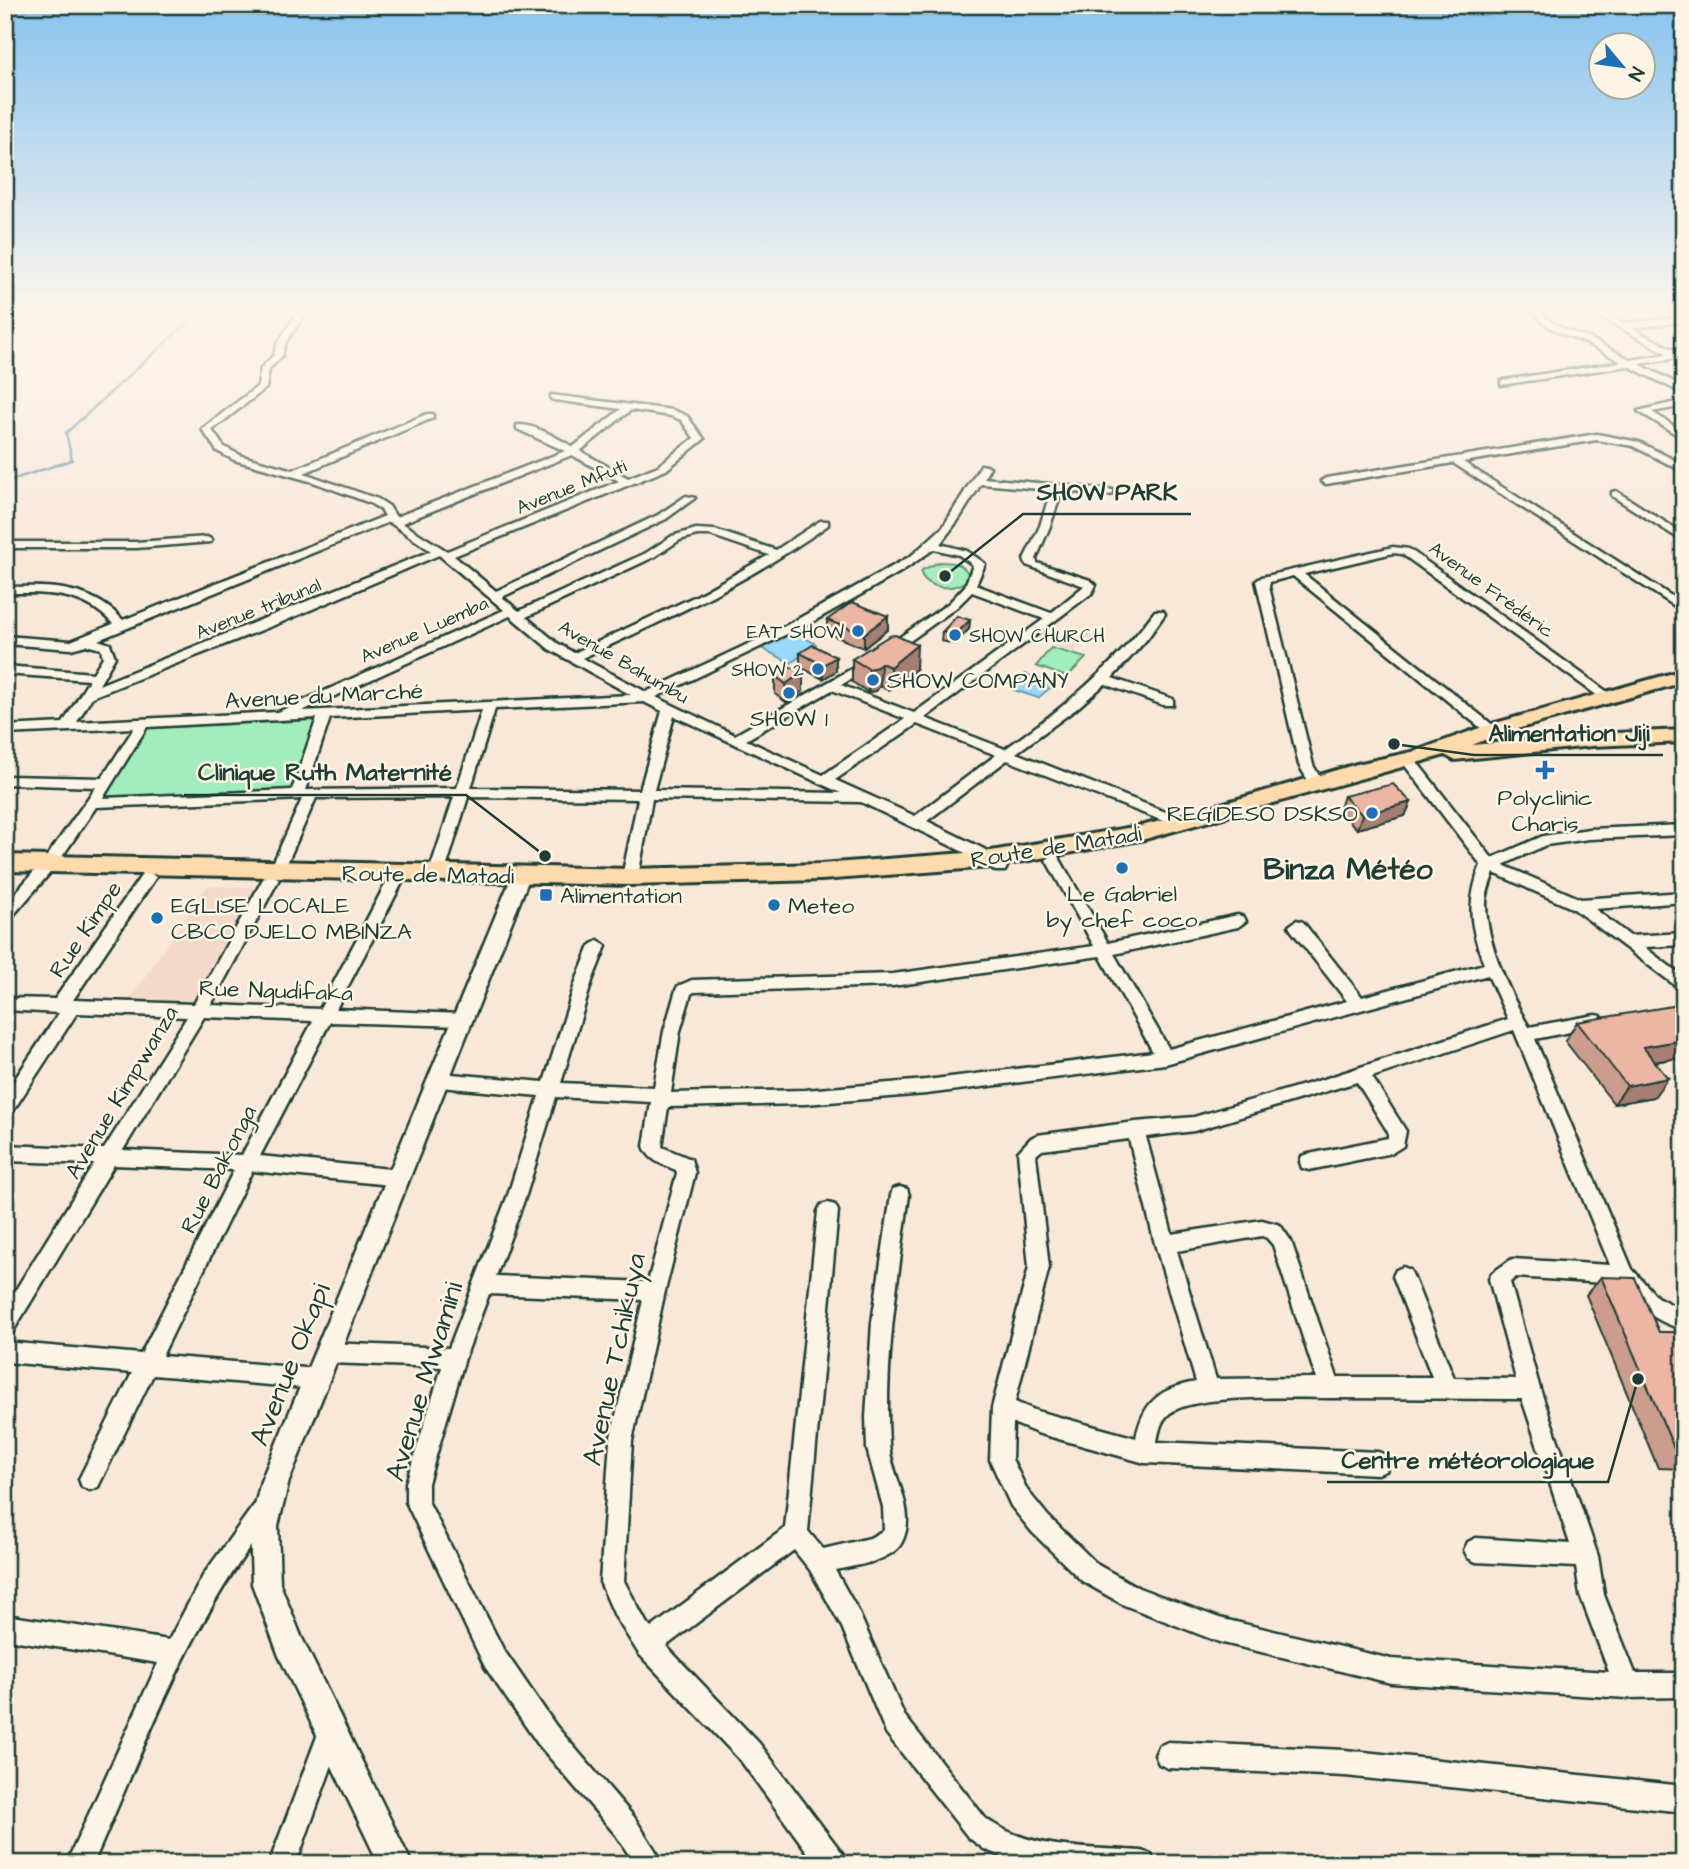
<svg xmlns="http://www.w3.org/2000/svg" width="1689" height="1869" viewBox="0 0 1689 1869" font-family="'Architects Daughter',sans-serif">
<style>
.built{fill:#f5d9c8}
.green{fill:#a3edbc;stroke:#619578;stroke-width:2}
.water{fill:#9ad9fb;stroke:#699bab;stroke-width:2}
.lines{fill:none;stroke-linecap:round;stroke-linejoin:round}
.stream{stroke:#699bab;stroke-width:2.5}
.minor-casing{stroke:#1f3d34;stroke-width:5}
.tertiary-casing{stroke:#1f3d34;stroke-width:5}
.primary-casing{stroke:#1f3d34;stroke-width:6}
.minor{fill:#fcf5e5;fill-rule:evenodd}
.tertiary{fill:#fcf5e5;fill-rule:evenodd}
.primary{fill:#fedbac;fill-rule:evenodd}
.wall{fill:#cc9c8d;stroke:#1f3d34;stroke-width:2}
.shaded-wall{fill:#a67f73;stroke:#1f3d34;stroke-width:2}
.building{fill:#edb5a4;stroke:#1f3d34;stroke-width:2}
.poi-dot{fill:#1f6fb2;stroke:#fcf5e5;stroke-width:2.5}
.labels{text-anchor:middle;stroke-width:5;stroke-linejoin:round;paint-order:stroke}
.far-street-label{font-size:19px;fill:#1f3d34;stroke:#fcf5e5}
.far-poi-label{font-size:19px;fill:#1f3d34;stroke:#fcf5e5;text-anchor:end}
.poi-label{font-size:23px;fill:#1f3d34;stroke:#fcf5e5;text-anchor:start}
.street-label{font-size:23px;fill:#1f3d34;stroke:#fcf5e5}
.near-street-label{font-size:28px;fill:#1f3d34;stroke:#fcf5e5}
.district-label{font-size:30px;font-weight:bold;fill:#1f3d34;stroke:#fcf5e5}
.leader{fill:none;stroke:#1f3d34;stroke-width:2.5}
.callout-dot{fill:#1f3d34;stroke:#fcf5e5;stroke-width:2.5}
.callout-label{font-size:24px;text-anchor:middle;font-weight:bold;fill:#1f3d34;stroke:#fcf5e5;stroke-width:5;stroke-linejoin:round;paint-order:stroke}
</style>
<rect width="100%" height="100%" fill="#f9e8d8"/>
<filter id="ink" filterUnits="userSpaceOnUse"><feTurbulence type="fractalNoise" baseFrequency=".0143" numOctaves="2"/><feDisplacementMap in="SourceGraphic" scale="14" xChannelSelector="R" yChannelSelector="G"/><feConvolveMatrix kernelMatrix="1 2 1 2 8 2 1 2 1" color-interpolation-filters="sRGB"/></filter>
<g filter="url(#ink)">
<!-- built -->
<g class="built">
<polygon points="1066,626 1095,635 1085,646 1079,645 1074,653 1052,645"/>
<polygon points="207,886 263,887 192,1008 125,1006"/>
</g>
<!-- green -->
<g class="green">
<path d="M939,562C951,562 967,563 969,578C957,591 930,591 921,574L922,570Z"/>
<polygon points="1051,648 1086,658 1067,677 1036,666"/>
<polygon points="318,720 293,791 103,800 146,728"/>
</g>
<!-- water -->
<g class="water">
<polygon points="793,631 816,644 791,663 761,648"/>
<polygon points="1025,674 1055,684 1038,698 1011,689"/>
</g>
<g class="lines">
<!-- stream -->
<polyline class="stream" points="5,482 72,460 66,433 199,312"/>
<!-- minor casing -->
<g class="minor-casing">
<g id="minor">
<path d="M298,312H306L285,344L282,356L269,369L266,388L212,430L224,447L242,456L293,470L427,414H433V418L304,473L378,499L389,506L396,517L565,451L517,429V425C535,424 557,438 573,447L621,409L554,400L551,399V395L673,410L687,416L704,439L666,470L454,556L496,591L658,515L686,496L695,498L666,519L502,597L519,611L646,553L672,536L696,529L715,530L776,550L820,521H828V525C752,580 668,619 582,658L646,692L778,630L911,556L943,527L981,465L990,467L984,478L1113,490V494L1109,495L1062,491L1050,526L1036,559L1037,563L1090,580L1096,585L1092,593L925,718L1005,749C1062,709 1113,668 1155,611H1163L1165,614L1147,639L1112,678L1173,699V705H1163L1105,684L1076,709L1016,753L1186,820L1188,823L1181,828L1176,826L1007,760L927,821L996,855L1007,867L1005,871H995L986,863L861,802L652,799L638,877L630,882L622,877L638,799L468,797L444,875L436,880L428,875L454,797L316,798L284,870L277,875L270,870L302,799L96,807L55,867L10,919L5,920V905L45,859L96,787L5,784V776L102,778L134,728L5,734V726L63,723L89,680L5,674V666L93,673L103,657L101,649L86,645L71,649L5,644V636L71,641L113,624C83,591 47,593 5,593V587C50,586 90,585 123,620L385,516L381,510L370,503L313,482L234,460L217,451L202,429L258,386L261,368L274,355L277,344ZM631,410L671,416L681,420L694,438L658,466L628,478L580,451ZM572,455L619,481L447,551L402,523ZM981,484L1051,490L1040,526L1024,559L1026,565L1084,586L1051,613L976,585L985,564L983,562L967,551L940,544L959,519ZM389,522L431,551L99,685L115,657L110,644L98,640ZM697,535H710L769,555L698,595L574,653L557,643L526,617L654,557L680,540ZM934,549L959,555L973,565L965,586L949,603L884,648V654H892L957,607L972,592L1044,619L914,713L841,685L873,666V660L869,659L735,735L656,697L814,621L902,571ZM439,555L504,610L278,712L77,722L92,697L282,622ZM510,616L549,649L631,695L302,711ZM832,690L905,719L823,775L746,740ZM644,702L662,711L640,790L471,788L495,709ZM482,710L457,788L306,790L330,718ZM674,716L841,793L654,790ZM317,718L292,790L103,798L147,727ZM917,724L996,755L915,816L835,780Z"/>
<path d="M1534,312H1542L1547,319L1564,329L1589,338L1631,360L1668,354L1591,312H1601L1623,323L1684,317V322L1631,328L1678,352L1684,351V357L1639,364L1684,387V394L1628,366L1501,385V381L1504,380L1621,362C1609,355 1597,349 1586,343C1566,334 1547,331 1534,312Z"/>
<polygon points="1684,400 1684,406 1652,412 1684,432 1684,439 1638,411"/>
<polygon points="1597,434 1639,442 1684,465 1684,472 1633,446 1597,440 1463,462 1684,604 1684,612 1453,463 1326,484 1321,481 1326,478"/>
<polygon points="1616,491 1684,534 1684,542 1612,496 1612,492"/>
<polygon points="207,537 212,540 211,542 136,548 5,548 5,542 136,542"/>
<polygon points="1393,547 1409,549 1613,696 1612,699 1602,699 1402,554 1393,553 1304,574 1499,730 1492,734 1487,733 1293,576 1270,582 1269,587 1313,765 1323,783 1321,786 1311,786 1299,765 1256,581 1262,577"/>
<path d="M1408,756L1413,757L1492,858L1543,836L1589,829L1684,825V835L1589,839L1546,845L1503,865L1581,899L1684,892V902L1595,909L1630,936L1684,933V945L1644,947L1684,977V992L1574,909L1494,873C1490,883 1486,893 1486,904C1486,942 1510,995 1529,1027L1595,1015L1601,1016L1603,1021L1601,1026L1595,1027L1535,1039L1632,1269L1657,1297L1684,1311V1330C1656,1321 1636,1308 1619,1284L1516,1277L1510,1282L1540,1389L1598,1556L1604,1595L1635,1673H1684V1697L1627,1698L1391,1683L1219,1642L1124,1605L1082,1581L1032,1532L1011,1506L990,1460L992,1408L1029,1267L1018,1152L1031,1138L1037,1135L1135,1122L1194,1117L1324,1079L1508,1019L1488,975L1165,1064L926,1094L805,1104L668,1107L662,1147L691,1159L695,1173L665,1291L632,1441L624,1581L646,1622L651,1628L785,1528L818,1211L821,1205L828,1203L835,1205L838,1211L808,1531L823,1549L870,1538L884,1530L883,1507L867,1449L866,1417L872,1322L891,1195L893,1189L900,1187L907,1189L909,1195C898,1278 884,1360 889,1444C891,1476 918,1510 902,1542C893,1561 855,1566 835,1570L858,1611L904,1715L986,1819C1032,1851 1088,1847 1141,1851L1151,1854L1154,1864H1019L984,1849L968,1837L886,1733L842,1627L810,1570L794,1550L666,1646L759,1743L843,1854L846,1864H816L741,1761L639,1654L615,1616L600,1582L610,1441L643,1300L489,1294L465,1358L428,1483V1501L503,1649L556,1726L634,1817L664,1864H635L616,1835L538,1744L485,1667L406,1502V1483L442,1367L328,1363L321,1360L318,1353L321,1346L328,1343L449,1348L508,1195L539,1096L440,1087L434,1085L431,1080L434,1075L440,1073L544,1082L576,981L590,946L598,940L606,946L592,981L561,1083L654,1087L664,1031L676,990L678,986L692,980L893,974L1094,946L1046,860L1053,855L1058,856L1108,943L1238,915L1244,917L1246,921L1238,927L1114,954L1169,1049L1347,1001L1291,930L1289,926L1297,920L1303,922L1362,997L1484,964C1470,926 1466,904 1481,865L1403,763L1401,760ZM1100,956L1153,1052L926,1080L805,1090L671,1093L680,1031L691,994L694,992L893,986ZM1514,1030L1610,1265L1512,1259L1492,1273L1489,1279L1516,1379L1454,1378L1413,1276L1410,1270L1403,1267L1396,1270L1393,1276L1432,1377H1337L1291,1241L1280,1225L1262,1220L1172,1234L1146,1137L1194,1131L1357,1082L1388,1132V1138L1309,1154L1302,1156L1300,1162L1302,1168L1309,1170L1392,1153L1403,1146L1406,1131L1372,1077ZM556,1097L651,1102L644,1146C649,1161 662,1164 676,1170L677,1173L648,1282L496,1276L526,1195ZM1129,1139L1155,1244L1196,1382C1160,1388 1143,1402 1136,1438L1037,1411L1015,1402L1049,1267L1036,1155L1042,1150ZM1262,1236L1267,1238L1273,1245L1316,1378L1216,1379L1177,1251ZM1337,1398L1522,1399L1570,1544L1476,1538L1468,1542L1464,1550L1468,1558L1476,1562L1576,1567L1580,1595L1609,1672L1391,1659L1219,1618L1139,1588L1098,1565L1048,1516L1027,1490L1012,1459L1013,1423L1037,1433L1145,1463L1378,1474L1386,1471L1389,1463L1386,1455L1378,1452L1157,1442C1159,1430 1161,1420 1170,1413C1196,1393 1300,1398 1337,1398Z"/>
<path d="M148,872L156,877L73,1000L194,1004L263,879L271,874L279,879L211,1005L320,1009L386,883L394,878L402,883L336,1009L462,1014L468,1015L470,1020L468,1025L462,1026L330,1022L260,1156L400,1170L407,1172L409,1178L407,1184L400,1186L252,1171L162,1356L316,1369L323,1372L327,1379L323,1386L316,1389L153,1375L98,1487L90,1490L82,1487L79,1479L132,1373L5,1362V1342L141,1354L234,1170L114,1165L12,1333L5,1335V1307L94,1164L5,1161V1145L104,1149L187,1017L77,1013L11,1114L5,1116V1094L59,1013L5,1010V998L55,999L143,873ZM204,1017L313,1021L242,1155L123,1150Z"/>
<path d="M262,1502L270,1505L273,1513L270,1521C190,1620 144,1748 93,1864H66L158,1663L5,1639V1615L169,1640L204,1574L254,1505Z"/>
<polygon points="331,1719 340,1723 344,1732 296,1864 269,1864 322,1723"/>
<polygon points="1168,1742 1345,1750 1684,1786 1684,1812 1345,1776 1168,1768 1159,1764 1155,1755 1159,1746"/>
</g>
</g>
<!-- tertiary casing -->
<g class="tertiary-casing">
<polygon id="tertiary" points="521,870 528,872 530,876 289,1481 278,1526 280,1584 301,1636 412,1864 379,1864 279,1656 252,1584 250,1526 261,1481 512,876 514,872"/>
</g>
<!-- primary casing -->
<g class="primary-casing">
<polygon id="primary" points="1684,670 1684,682 1499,734 1472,745 1592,734 1684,730 1684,742 1592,746 1454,760 1445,755 1145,839 991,867 821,880 630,885 5,871 5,855 630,869 821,864 991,851 1145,825 1187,814 1357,764 1416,751 1485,726"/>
</g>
<!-- minor -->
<use href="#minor" class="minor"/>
<!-- tertiary -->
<use href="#tertiary" class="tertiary"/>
<!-- primary -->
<use href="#primary" class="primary"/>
</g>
<!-- wall -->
<g class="wall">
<polygon points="888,616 888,629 864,648 827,633 827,620"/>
<polygon points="970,620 969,629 955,644 941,641 942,632"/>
<polygon points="800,653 836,657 836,671 823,679 800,667"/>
<polygon points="852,659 916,669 889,690 880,686 876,691 868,692 852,682"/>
<polygon points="775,676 803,691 787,703 775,694"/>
<polygon points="1344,796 1411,802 1405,816 1357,829 1339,811"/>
<polygon points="1577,1022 1684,1057 1655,1062 1654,1097 1614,1104 1565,1041"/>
<polygon points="1601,1277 1659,1332 1684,1332 1684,1469 1658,1468 1586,1295"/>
</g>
<!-- shaded-wall -->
<g class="shaded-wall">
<polygon points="888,616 888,629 864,648 864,634"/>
<polygon points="970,620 969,629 955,644 955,635"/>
<polygon points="917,645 916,669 889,690 890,667"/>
<polygon points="836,657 836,671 823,679 823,665"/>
<polygon points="881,663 880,686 876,691 868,692 869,669"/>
<polygon points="803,672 803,691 787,703 786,684"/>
<polygon points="1411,802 1405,816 1357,829 1362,815"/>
<polygon points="1684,1040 1684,1057 1629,1066 1643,1047"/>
<polygon points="1668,1078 1654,1097 1614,1104 1627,1086"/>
</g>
<!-- building -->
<g class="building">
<polygon points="852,602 888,616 864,634 827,620"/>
<polygon points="957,616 970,620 955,635 942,632"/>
<polygon points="895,635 917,645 890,667 881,663 877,667 869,669 852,659 889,636"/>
<polygon points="813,645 836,657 823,665 800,653"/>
<polygon points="788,666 803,672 786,684 775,676"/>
<polygon points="1393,784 1411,802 1362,815 1344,796"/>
<polygon points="1684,1004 1684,1040 1643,1047 1668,1078 1627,1086 1577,1022"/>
<polygon points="1601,1277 1635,1278 1659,1332 1684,1332 1684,1453 1676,1453"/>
</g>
</g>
<!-- sky -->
<linearGradient id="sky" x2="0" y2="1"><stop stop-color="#89c3f0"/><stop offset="0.54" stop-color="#fcf5ed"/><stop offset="1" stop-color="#fcf5ed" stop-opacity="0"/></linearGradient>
<rect width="1689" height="574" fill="url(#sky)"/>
<!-- markers -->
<g class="poi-dot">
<circle cx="858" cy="631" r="7"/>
<circle cx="955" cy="635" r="7"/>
<circle cx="818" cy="669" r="7"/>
<circle cx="873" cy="680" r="7"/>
<circle cx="789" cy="693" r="7"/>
<path d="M1541.5 759.5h7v7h7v7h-7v7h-7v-7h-7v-7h7z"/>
<circle cx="1372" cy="813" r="7"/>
<circle cx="1122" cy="868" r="7"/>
<rect x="539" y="888" width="14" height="14" rx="3.5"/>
<circle cx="774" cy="905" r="7"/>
<circle cx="157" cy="918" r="7"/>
</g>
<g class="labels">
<!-- far-street labels -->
<g class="far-street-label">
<text transform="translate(571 486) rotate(-22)" y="7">Avenue Mfuti</text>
<text transform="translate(1492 589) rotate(36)" y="7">Avenue Frédéric</text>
<text transform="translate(258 608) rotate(-22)" y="7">Avenue tribunal</text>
<text transform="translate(424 629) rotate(-24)" y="7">Avenue Luemba</text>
<text transform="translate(624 661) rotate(30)" y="7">Avenue Bahumbu</text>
</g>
<!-- far-poi labels -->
<g class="far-poi-label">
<text x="844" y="638">EAT SHOW</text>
<text x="969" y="642" text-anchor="start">SHOW CHURCH</text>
<text x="804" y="676">SHOW 2</text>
</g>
<!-- poi labels -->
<g class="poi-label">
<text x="887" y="688">SHOW COMPANY</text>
<text x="789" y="726" text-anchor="middle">SHOW 1</text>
<text x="1545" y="805" text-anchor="middle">Polyclinic<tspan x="1545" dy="26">Charis</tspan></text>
<text x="1358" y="821" text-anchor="end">REGIDESO DSKSO</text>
<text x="1122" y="901" text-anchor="middle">Le Gabriel<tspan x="1122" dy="26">by chef coco</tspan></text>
<text x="560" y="903">Alimentation</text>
<text x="171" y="913">EGLISE LOCALE<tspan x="171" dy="26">CBCO DJELO MBINZA</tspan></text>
<text x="788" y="913">Meteo</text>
</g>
<!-- street labels -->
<g class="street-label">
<text transform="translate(324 695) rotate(-3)" y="8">Avenue du Marché</text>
<text transform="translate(1056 846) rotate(-9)" y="8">Route de Matadi</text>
<text transform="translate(428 874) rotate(1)" y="8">Route de Matadi</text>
<text transform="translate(85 929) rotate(-56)" y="8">Rue Kimpe</text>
<text transform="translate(276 990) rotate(2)" y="8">Rue Ngudifaka</text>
<text transform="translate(121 1092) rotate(-59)" y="8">Avenue Kimpwanza</text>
<text transform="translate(218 1169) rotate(-63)" y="8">Rue Bakonga</text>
</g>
<!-- near-street labels -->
<g class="near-street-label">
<text transform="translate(613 1359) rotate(-78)" y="10">Avenue Tchikuya</text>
<text transform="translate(289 1364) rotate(-68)" y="10">Avenue Okapi</text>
<text transform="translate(423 1381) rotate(-73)" y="10">Avenue Mwamini</text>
</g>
<!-- district labels -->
<g class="district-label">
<text x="1348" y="879">Binza Météo</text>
</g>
</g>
<!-- callouts -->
<path class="leader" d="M945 576L1023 514H1191M1394 744L1474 755H1663M545 856L466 795H184M1638 1379L1608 1482H1327"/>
<g class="callout-dot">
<circle cx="945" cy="576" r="7"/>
<circle cx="1394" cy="744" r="7"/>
<circle cx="545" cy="856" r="7"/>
<circle cx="1638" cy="1379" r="7"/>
</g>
<g class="callout-label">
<text x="1107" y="500">SHOW PARK</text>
<text x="1569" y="741">Alimentation Jiji</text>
<text x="325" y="780">Clinique Ruth Maternité</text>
<text x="1468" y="1468">Centre météorologique</text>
</g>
<!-- margin -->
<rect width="1689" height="1869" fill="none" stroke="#fcf5e5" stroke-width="28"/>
<rect x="14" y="14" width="1661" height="1841" fill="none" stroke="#1f3d34" stroke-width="2.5" filter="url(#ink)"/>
<!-- north arrow -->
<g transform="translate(1622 66) rotate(119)"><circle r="33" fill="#fcf5e5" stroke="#a4ab9e" stroke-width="2"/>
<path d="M0-5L12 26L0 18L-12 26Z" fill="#1f6fb2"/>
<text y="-10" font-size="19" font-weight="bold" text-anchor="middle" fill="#1f3d34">N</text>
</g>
</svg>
